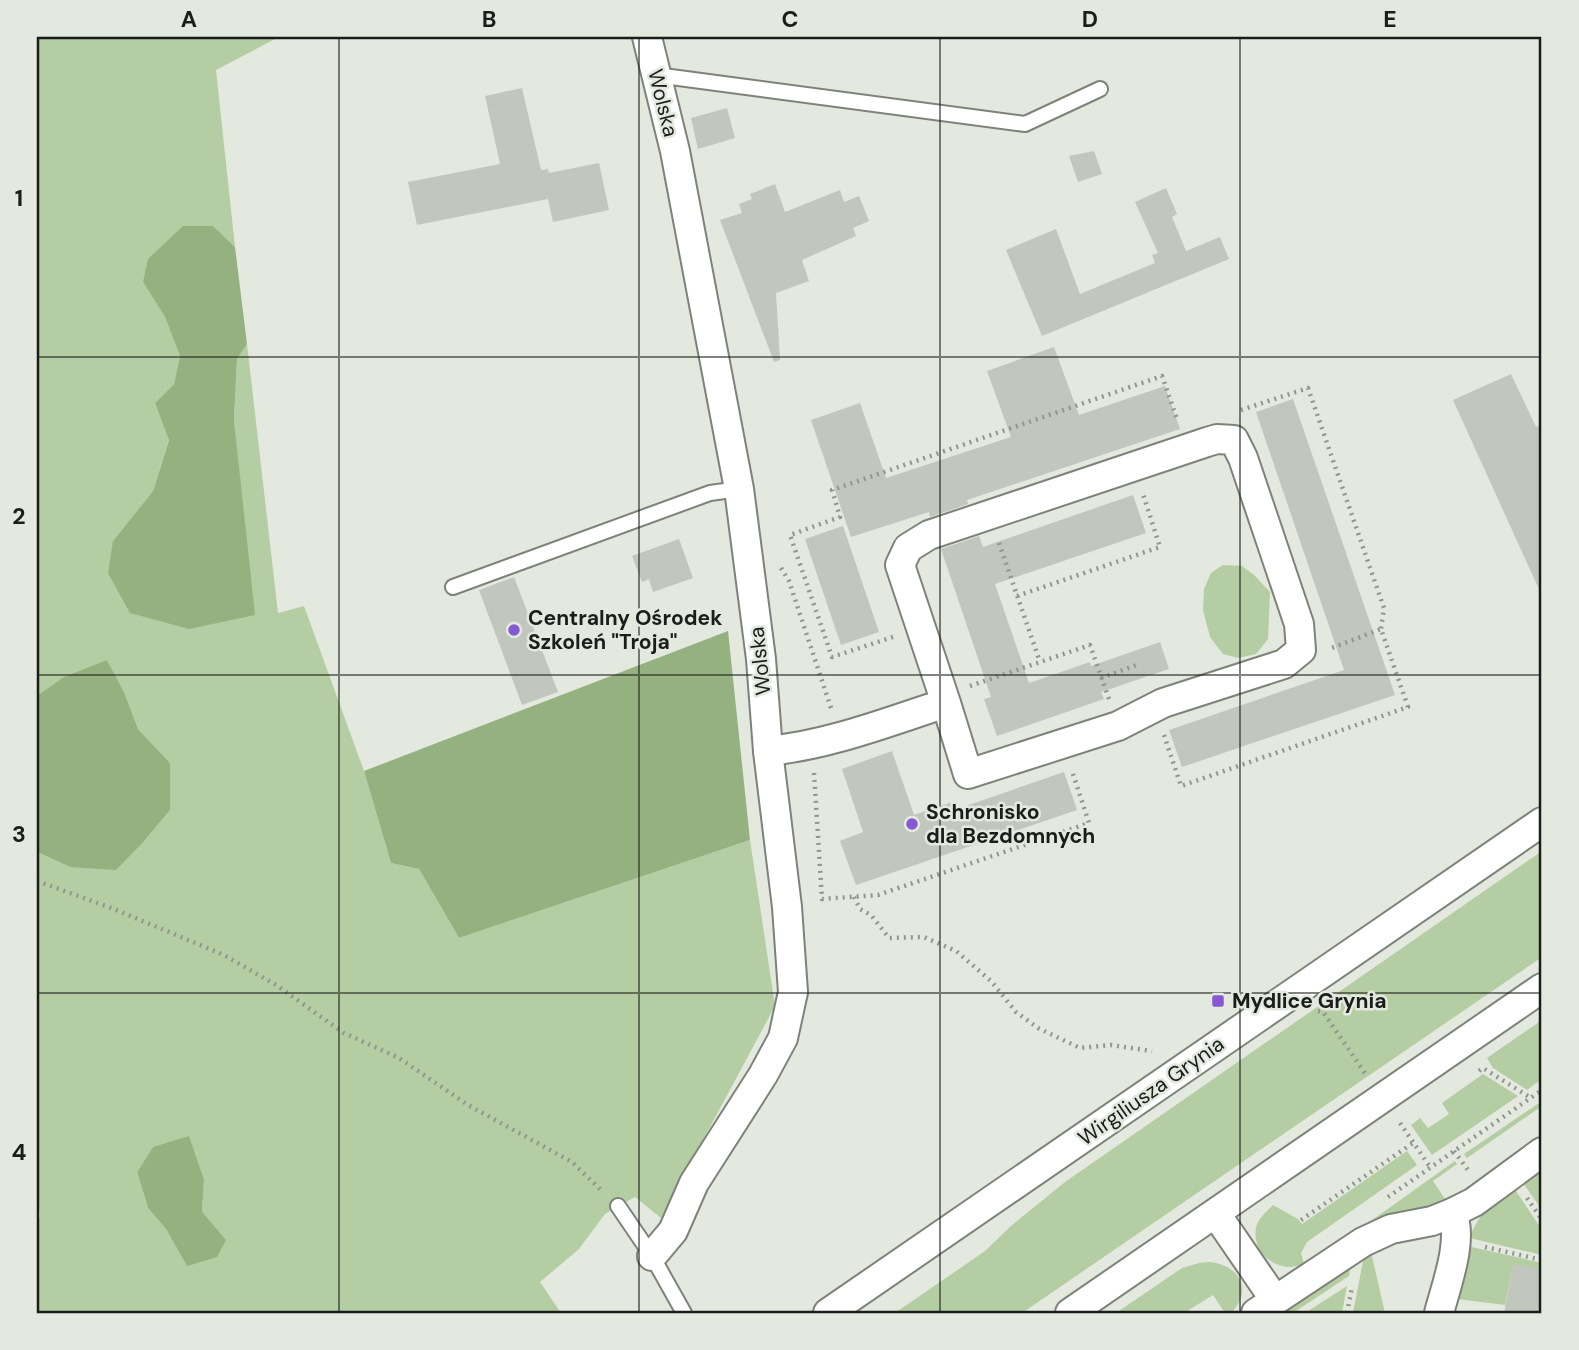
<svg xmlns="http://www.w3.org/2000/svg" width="1579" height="1350" viewBox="0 0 1579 1350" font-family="'DM Sans',sans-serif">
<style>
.green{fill:#b5cda2;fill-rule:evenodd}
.forest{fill:#95b180}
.building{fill:#c2c7be}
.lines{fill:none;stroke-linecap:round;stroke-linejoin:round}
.lane-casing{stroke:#7e837a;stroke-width:18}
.street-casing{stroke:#7e837a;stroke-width:32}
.path{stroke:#91968f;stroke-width:4.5;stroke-dasharray:2 5;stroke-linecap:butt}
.lane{stroke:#fff;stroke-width:14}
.street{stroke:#fff;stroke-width:28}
.grid{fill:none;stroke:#1b1d1a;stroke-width:2;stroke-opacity:0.55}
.poi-dot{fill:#8659d3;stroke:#e3e9df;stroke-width:2.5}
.labels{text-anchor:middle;stroke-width:5;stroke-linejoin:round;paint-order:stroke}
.street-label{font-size:21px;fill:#1b1d1a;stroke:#e3e9df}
.poi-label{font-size:21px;font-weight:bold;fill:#1b1d1a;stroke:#e3e9df;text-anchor:start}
.neatline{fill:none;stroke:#1b1d1a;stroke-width:2.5}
.grid-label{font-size:23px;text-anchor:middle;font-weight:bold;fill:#1b1d1a}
</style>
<rect width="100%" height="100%" fill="#e3e9df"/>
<!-- green -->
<g class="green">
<path d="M37,37H279L216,70L235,247L213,226L143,282L165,317L180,356L174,384L155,403L169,439L153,491L113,541L254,615L234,420L237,359L247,344L278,613L304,606L364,771L391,863L419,869L459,938L750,840L775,1006L661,1218L635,1197L605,1214L579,1249L540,1282L561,1313H37V1219L40,1217L37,1182V852L70,867L145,840L170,810V763L138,729L124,692L107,660L37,696ZM153,1147L204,1180L202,1212L187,1266L166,1229L148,1208L137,1172Z"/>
<polygon points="1223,565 1242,566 1254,575 1270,592 1268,639 1256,654 1238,658 1223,654 1210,637 1203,610 1204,589 1211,573"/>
<polygon points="1542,851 1542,957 1022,1313 895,1313 985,1251 1012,1225 1065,1182"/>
<polygon points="1542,1020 1542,1079 1527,1090 1493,1068 1487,1058"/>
<polygon points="1483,1074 1518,1096 1432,1155 1411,1125 1420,1118 1428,1128 1449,1114 1442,1103"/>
<polygon points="1542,1101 1542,1106 1467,1158 1464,1154"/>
<path d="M1407,1151L1417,1165L1307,1242L1301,1253L1304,1264C1280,1275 1251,1254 1256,1228C1258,1218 1266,1212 1273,1205L1298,1219L1302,1224Z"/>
<path d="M1455,1161L1457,1164L1433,1181L1447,1202C1421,1216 1388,1215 1361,1228Z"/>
<polygon points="1542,1165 1542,1210 1521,1180"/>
<path d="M1512,1185L1542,1230V1255L1469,1238C1480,1213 1491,1202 1512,1185Z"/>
<polygon points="1467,1246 1542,1263 1542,1270 1513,1265 1505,1305 1457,1299"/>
<polygon points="1371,1252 1385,1313 1353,1313 1364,1256"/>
<path d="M1210,1262C1239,1265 1254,1290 1231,1313H1225L1213,1295L1184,1313H1116L1182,1268L1199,1263Z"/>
<polygon points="1351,1264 1349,1276 1293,1313 1276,1313"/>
<polygon points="1347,1286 1342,1313 1305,1313"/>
</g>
<!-- forest -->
<g class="forest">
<polygon points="183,226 213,226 235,247 247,344 237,359 234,420 255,615 189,629 130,613 108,573 113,541 153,491 169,440 155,403 174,384 180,356 165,317 143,282 148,259"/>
<polygon points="728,631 750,840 459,938 419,869 391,863 364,771"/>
<polygon points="107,660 124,692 138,729 170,763 170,810 145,840 116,870 70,867 37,852 37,696 64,677"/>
<polygon points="189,1136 204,1180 202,1212 226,1240 217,1257 187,1266 166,1229 148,1208 137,1172 153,1147"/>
</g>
<!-- building -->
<g class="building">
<polygon points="522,88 541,170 548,169 549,173 599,163 609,210 553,222 548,199 417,225 408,182 500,164 485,96"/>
<polygon points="727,108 735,138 698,149 691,118"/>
<polygon points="1094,151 1102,174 1078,182 1069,156"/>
<polygon points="775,184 785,212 840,190 844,202 859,196 869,221 853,228 856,236 802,260 809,281 776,293 780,360 774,362 720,220 742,213 739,204 752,199 750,194"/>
<polygon points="1166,188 1177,214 1172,217 1186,251 1220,237 1229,259 1042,336 1006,250 1056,229 1080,294 1155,263 1152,255 1158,253 1135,202"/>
<polygon points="1054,347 1079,415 1165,386 1180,429 967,500 968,504 930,517 929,512 851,537 811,420 860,403 886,478 1011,437 987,371"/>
<polygon points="1511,374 1536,427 1542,424 1542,596 1453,400"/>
<polygon points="1293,399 1395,695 1182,767 1169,730 1344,670 1256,412"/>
<polygon points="1133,495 1146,533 995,584 1029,683 1090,662 1091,666 1160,642 1169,669 1101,692 1104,699 997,736 984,699 991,697 941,549 979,536 983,547"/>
<polygon points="843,526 879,632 841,645 805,539"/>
<polygon points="679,539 693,578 653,592 649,579 642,582 632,556"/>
<polygon points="514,577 558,692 522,705 479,590"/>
<polygon points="892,751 914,815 955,801 957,809 1064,772 1077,810 856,885 840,841 863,832 842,769"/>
<polygon points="1513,1264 1542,1270 1542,1313 1504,1313"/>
</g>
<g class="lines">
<!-- lane casing -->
<g class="lane-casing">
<g id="lane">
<polyline points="656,75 1025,124 1100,89"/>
<polyline points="453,587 710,493 739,489"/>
<polyline points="618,1206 652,1256 684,1313"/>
</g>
</g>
<!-- street casing -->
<g class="street-casing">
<g id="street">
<polyline points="647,37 675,151 739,489 761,659 768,751 787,907 793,992 783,1038 763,1075 694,1183 673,1231 652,1256"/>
<path d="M768,751C829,745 888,722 946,703L900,565L908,548L929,535L1207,442L1217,439L1234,440L1243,458L1299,624L1301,650L1284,664L1163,703L1118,726L968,774L946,703"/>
<polyline points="1216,1214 1275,1300"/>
<polyline points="828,1313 1542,822"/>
<polyline points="1070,1313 1542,988"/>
<polyline points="1256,1313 1363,1242 1391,1229 1432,1221 1452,1213 1474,1202 1542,1152"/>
<path d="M1439,1313C1446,1286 1464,1239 1452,1213"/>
</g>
</g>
<!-- path -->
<g class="path">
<polyline points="1241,410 1308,388 1384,608 1381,629"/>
<polyline points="999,543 1040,662"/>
<polyline points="781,568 789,581 831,708"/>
<polyline points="1017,596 1160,547 1143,494"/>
<polyline points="893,637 832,657 790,535 840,517 832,490 1162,376 1177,419"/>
<polyline points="1101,678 1137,665"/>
<polyline points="970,686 1090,645 1109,699"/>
<polyline points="1164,735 1181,786 1408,707 1381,629 1332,648"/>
<polyline points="814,773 822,899 878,895 1089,823 1072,771"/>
<polyline points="37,881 114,909 224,955 276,985 344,1033 399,1058 468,1105 572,1162 602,1191"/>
<polyline points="854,897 860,909 871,915 889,938 924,937 956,951 991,981 1016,1012 1038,1028 1080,1048 1111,1045 1152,1051"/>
<polyline points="1318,1011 1323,1012 1365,1073"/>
<polyline points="1479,1071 1483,1068 1531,1098"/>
<polyline points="1400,1123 1430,1167"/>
<polyline points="1454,1151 1468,1170"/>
<polyline points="1388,1197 1542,1090"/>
<polyline points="1527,1198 1542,1220"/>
<polyline points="1301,1220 1413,1143"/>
<polyline points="1485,1247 1542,1260"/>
<polyline points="1347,1313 1352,1287"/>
</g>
<!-- lane -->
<use href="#lane" class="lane"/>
<!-- street -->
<use href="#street" class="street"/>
</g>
<!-- grid -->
<path class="grid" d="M339,37V1313M639,37V1313M940,37V1313M1240,37V1313M37,357H1542M37,675H1542M37,993H1542"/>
<!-- markers -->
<g class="poi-dot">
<circle cx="514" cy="630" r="7"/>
<circle cx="912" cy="824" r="7"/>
<rect x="1211" y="994" width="14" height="14" rx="3.5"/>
</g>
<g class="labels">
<!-- street labels -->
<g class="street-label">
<text transform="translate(663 103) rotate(76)" y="7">Wolska</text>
<text transform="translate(760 661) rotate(-96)" y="7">Wolska</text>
<text transform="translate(1151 1091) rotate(-35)" y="7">Wirgiliusza Grynia</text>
</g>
<!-- poi labels -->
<g class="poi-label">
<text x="528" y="625">Centralny Ośrodek<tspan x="528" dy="24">Szkoleń "Troja"</tspan></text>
<text x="926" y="819">Schronisko<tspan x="926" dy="24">dla Bezdomnych</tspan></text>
<text x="1232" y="1008">Mydlice Grynia</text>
</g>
</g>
<!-- border -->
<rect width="1579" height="1350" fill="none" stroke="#e3e9df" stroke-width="77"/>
<rect x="38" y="38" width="1502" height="1274" class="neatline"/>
<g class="grid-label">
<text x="189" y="27">A</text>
<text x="489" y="27">B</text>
<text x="790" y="27">C</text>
<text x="1090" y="27">D</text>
<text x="1390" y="27">E</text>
<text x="19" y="206">1</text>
<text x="19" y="524">2</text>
<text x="19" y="842">3</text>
<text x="19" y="1160">4</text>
</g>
</svg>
